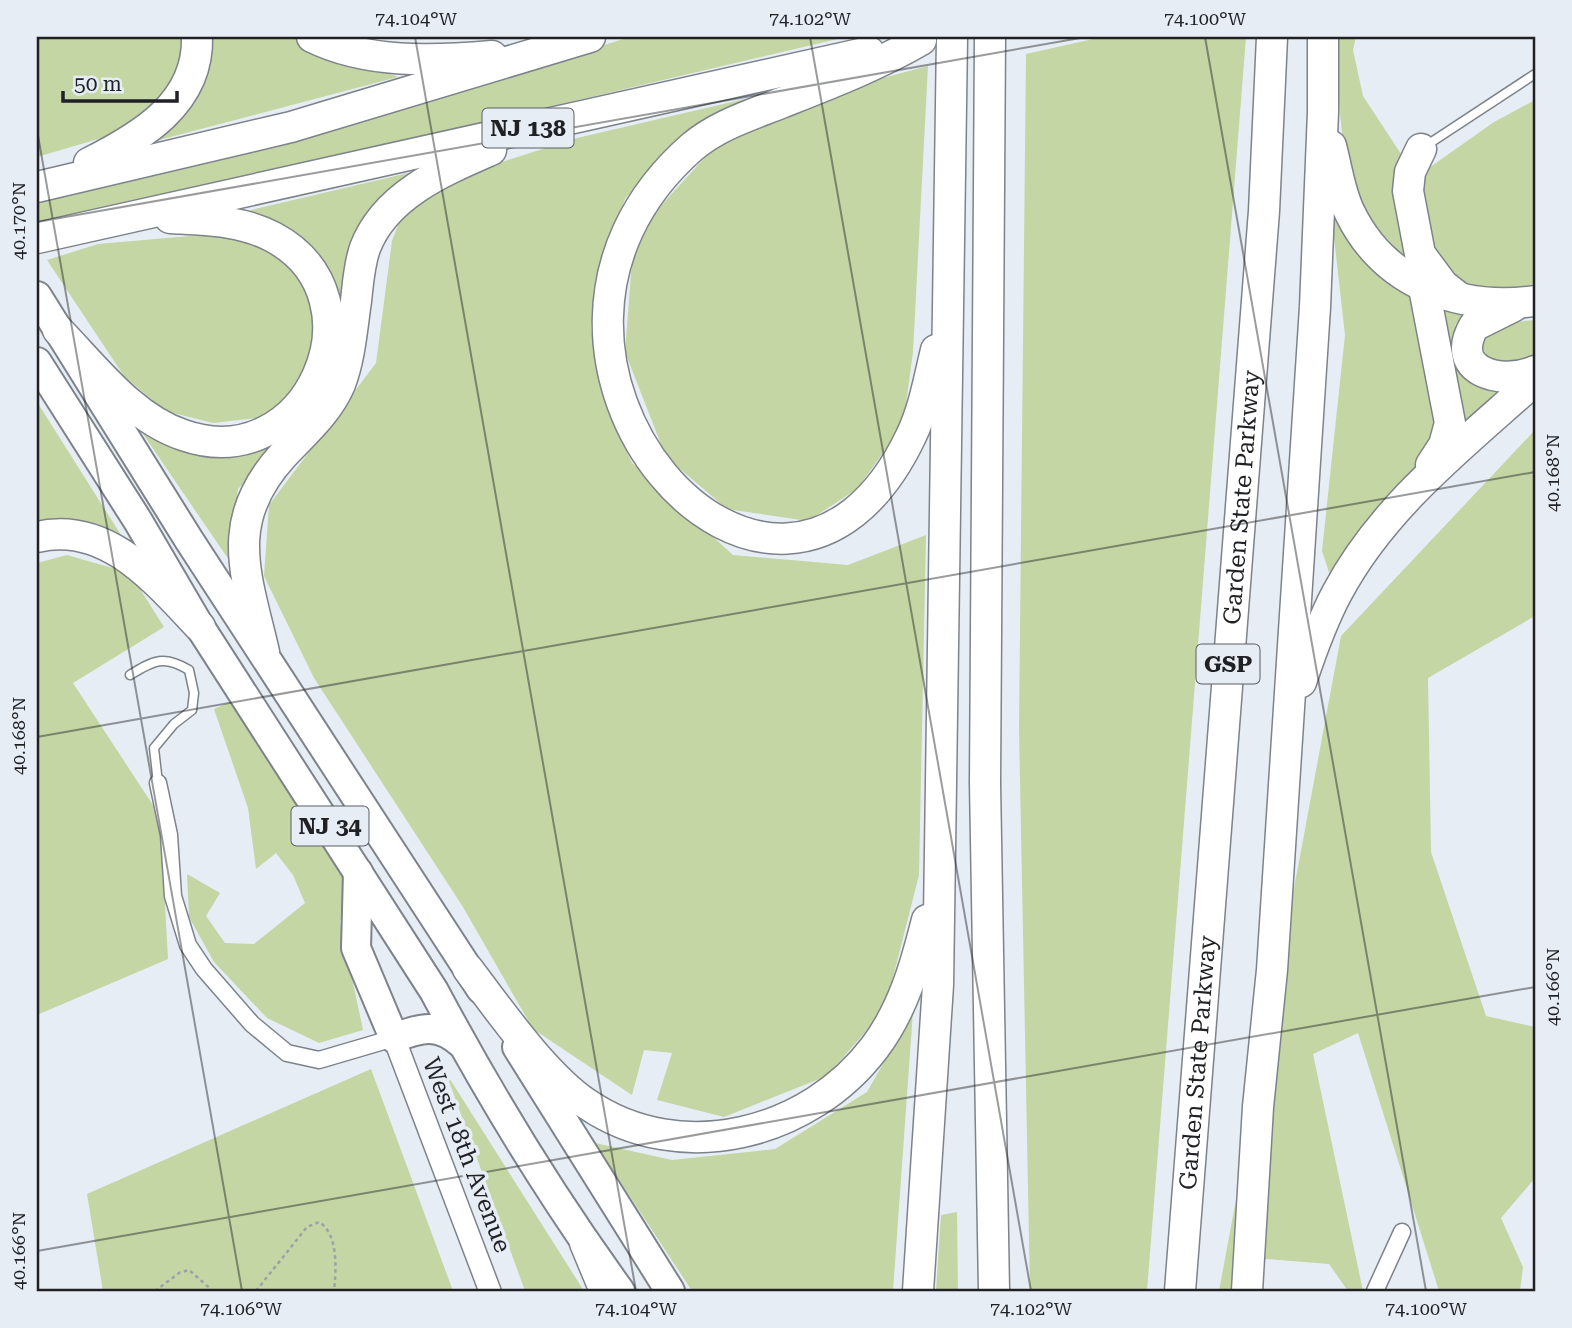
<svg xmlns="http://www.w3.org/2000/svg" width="1572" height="1328" viewBox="0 0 1572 1328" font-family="'Roboto Serif',serif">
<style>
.green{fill:#c3d6a4}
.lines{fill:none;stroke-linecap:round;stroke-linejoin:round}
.service-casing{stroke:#7d838a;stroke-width:11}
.minor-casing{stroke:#7d838a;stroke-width:19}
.tertiary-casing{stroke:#7d838a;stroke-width:24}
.trunk-casing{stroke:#7d838a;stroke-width:32}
.motorway-casing{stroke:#7d838a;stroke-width:33}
.path{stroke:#9ca1a7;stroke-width:2.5;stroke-dasharray:3.5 3.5;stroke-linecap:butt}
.service{stroke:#fff;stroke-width:8}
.minor{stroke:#fff;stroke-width:16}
.tertiary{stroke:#fff;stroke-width:21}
.trunk{stroke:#fff;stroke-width:28}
.motorway{stroke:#fff;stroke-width:30}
.ticks{fill:none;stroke:#1f2124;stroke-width:2;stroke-opacity:0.45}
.labels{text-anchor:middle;stroke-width:7;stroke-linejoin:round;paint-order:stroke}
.shield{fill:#e7edf5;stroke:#5b5e63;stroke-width:2}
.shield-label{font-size:23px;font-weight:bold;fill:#1f2124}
.street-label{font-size:24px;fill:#1f2124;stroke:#e7edf5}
.neatline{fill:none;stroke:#1f2124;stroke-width:2.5}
.ticks-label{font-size:18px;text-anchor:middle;fill:#1f2124}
</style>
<rect width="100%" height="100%" fill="#e7edf5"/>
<!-- green -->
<g class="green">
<polygon points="37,37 185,37 186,57 167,92 122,132 37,157"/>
<polygon points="205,37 294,37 398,77 144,144"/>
<polygon points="630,37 846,37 37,227 37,197 450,93"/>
<polygon points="1102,37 1246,37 1147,1291 1030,1291 1019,728 1026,54"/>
<path d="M1338,37H1356L1353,50L1363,96L1403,157L1409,262C1396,247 1379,233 1370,216C1336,162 1339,99 1338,37Z"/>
<polygon points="928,66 913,352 903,425 857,489 808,521 727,509 666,457 625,352 634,235 720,141 811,97"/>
<polygon points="745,99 667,151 625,199 594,286 591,330 610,414 632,463 733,555 848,565 926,535 919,875 885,1009 827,1076 724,1117 657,1100 672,1053 644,1050 632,1095 533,1029 463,907 314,678 264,576 269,505 376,363 392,241 411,191 577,138"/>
<path d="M1535,100V284C1503,290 1455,295 1434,263C1426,252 1419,194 1416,177L1494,122Z"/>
<polygon points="421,170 399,190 342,328 247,211"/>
<polygon points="1328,184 1417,293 1440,417 1433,448 1330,575 1322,551 1345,335"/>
<polygon points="224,233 267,242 301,274 317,325 306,378 265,417 213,423 165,411 124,376 47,260 98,244"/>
<polygon points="1433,299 1468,311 1455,325 1454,359 1479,387 1513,386 1459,435"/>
<polygon points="1535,320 1535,358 1509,365 1489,359 1478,340 1505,323"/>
<polygon points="39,405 126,543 69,518 37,522"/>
<polygon points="1535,430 1535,616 1428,678 1431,852 1486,1016 1535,1027 1535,1178 1501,1218 1523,1267 1520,1291 1439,1291 1358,1033 1313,1054 1363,1291 1348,1291 1329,1264 1266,1259 1233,1291 1219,1291 1341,636"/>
<polygon points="288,433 238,489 229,560 143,434 189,449 238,455"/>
<polygon points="67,555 130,573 164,627 73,683 160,816 168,959 37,1015 37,563"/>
<polygon points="230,702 350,885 340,922 363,1030 319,1043 267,1018 214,962 189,917 187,874 220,893 206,916 225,943 254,944 305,903 293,875 276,853 256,869 248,808 214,709"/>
<polygon points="913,1011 893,1291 692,1291 595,1143 672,1160 775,1149 867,1092"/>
<polygon points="371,1069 453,1291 103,1291 87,1194"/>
<polygon points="446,1073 584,1291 525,1291"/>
<polygon points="957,1212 958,1291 936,1291 941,1215"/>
</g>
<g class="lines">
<!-- service casing -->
<g class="service-casing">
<g id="service">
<polyline points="1427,145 1535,74"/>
<path d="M130,675C154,660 164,655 189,670L194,693L192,710L174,724L154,748L158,783"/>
</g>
</g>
<!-- minor casing -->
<g class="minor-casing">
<g id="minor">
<polyline points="158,783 169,835 173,896 188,945 204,969 252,1024 287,1053 319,1060 394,1038"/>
<polyline points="1375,1291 1402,1232"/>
</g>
</g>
<!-- tertiary casing -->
<g class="tertiary-casing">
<polyline id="tertiary" points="394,1038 490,1291"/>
</g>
<!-- trunk casing -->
<g class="trunk-casing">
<g id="trunk">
<polyline points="37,296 189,540 481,989"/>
<path d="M37,362L138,521L200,627L434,991C489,1094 551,1196 620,1291"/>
<path d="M358,872L356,948L394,1038C422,1027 439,1023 462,1044"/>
<polyline points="517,1047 670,1291"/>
</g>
</g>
<!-- motorway casing -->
<g class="motorway-casing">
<g id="motorway">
<path d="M312,37C367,64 433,61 492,56"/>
<polyline points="990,37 985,783 994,1291"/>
<path d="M921,40C876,66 829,84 781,103C751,115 718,125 692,147C456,354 777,717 911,436C924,409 929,379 936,350"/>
<path d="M1331,146C1337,169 1340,193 1350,213C1385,285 1460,311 1535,301"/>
<polyline points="1421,149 1410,172 1408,191 1420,254 1443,285 1457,296"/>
<path d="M89,163C141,137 199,103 197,37"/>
<polyline points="37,187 291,127 590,37"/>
<polyline points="37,238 869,52"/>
<polyline points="1424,288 1450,423 1444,445 1431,465"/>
<path d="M1514,306L1474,326C1448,371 1500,386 1535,371"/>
<path d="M58,330C95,368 132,418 183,435C308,479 387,298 273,237C241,220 205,220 170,218"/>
<path d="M37,537C107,520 157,582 200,627"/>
<path d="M264,652C246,574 222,521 284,454C305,432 328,412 340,384C350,358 352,328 356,301C358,283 359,265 365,248C385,195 443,171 491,150"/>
<path d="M1301,682C1311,652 1322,621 1337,593C1383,506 1463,445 1535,380"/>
<path d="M468,969C500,1011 544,1075 587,1104C681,1168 810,1134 875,1047C903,1010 916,964 927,920"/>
<polyline points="585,1243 605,1291"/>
<polyline points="918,1291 938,985 952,37"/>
<path id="s1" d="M1180,1291L1264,211L1272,37"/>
<polyline points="1247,1291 1258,1107 1272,970 1315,307 1323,112 1323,37"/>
</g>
</g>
<!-- path -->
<g class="path">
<polyline points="155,1291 179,1273 189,1270 213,1291"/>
<path d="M256,1291L307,1227L319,1222C339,1234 336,1271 334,1291"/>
</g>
<!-- service -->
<use href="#service" class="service"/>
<!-- minor -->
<use href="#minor" class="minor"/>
<!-- tertiary -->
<use href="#tertiary" class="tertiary"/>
<!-- trunk -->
<use href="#trunk" class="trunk"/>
<!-- motorway -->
<use href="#motorway" class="motorway"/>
</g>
<!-- ticks -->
<path class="ticks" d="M415,37L636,1291M810,37L1031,1291M1205,37L1426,1291M37,130L242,1291M37,222L1086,37M37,737L1535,472M37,1251L1535,987"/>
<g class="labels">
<!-- shield labels -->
<g class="shield">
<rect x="482.5" y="108.5" width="91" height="39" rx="5"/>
<rect x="1196.5" y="644.5" width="63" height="39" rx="5"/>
<rect x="291.5" y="806.5" width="77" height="39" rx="5"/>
</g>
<g class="shield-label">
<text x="528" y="136">NJ 138</text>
<text x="1228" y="672">GSP</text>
<text x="330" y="834">NJ 34</text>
</g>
<!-- street labels -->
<g class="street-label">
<text dy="8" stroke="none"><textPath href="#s1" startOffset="796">Garden State Parkway</textPath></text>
<text dy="8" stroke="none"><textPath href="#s1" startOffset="229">Garden State Parkway</textPath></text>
<text transform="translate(467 1155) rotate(69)" y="8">West 18th Avenue</text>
</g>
</g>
<!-- border -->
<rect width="1572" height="1328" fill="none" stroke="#e7edf5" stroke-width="77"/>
<!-- scale -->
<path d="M63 91v10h114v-10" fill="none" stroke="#1f2124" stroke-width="3.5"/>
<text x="74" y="91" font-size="21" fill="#1f2124" stroke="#e7edf5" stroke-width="5" paint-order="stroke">50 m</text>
<rect x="38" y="38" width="1496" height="1252" class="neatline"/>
<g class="ticks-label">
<text x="416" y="25">74.104°W</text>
<text x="810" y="25">74.102°W</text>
<text x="1205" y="25">74.100°W</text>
<text transform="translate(19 221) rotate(-90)" y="6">40.170°N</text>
<text transform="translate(1553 473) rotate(-90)" y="6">40.168°N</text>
<text transform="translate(19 736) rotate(-90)" y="6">40.168°N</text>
<text transform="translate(1553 987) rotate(-90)" y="6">40.166°N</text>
<text transform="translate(19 1251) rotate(-90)" y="6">40.166°N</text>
<text x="241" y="1315">74.106°W</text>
<text x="636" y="1315">74.104°W</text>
<text x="1031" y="1315">74.102°W</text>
<text x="1426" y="1315">74.100°W</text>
</g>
</svg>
